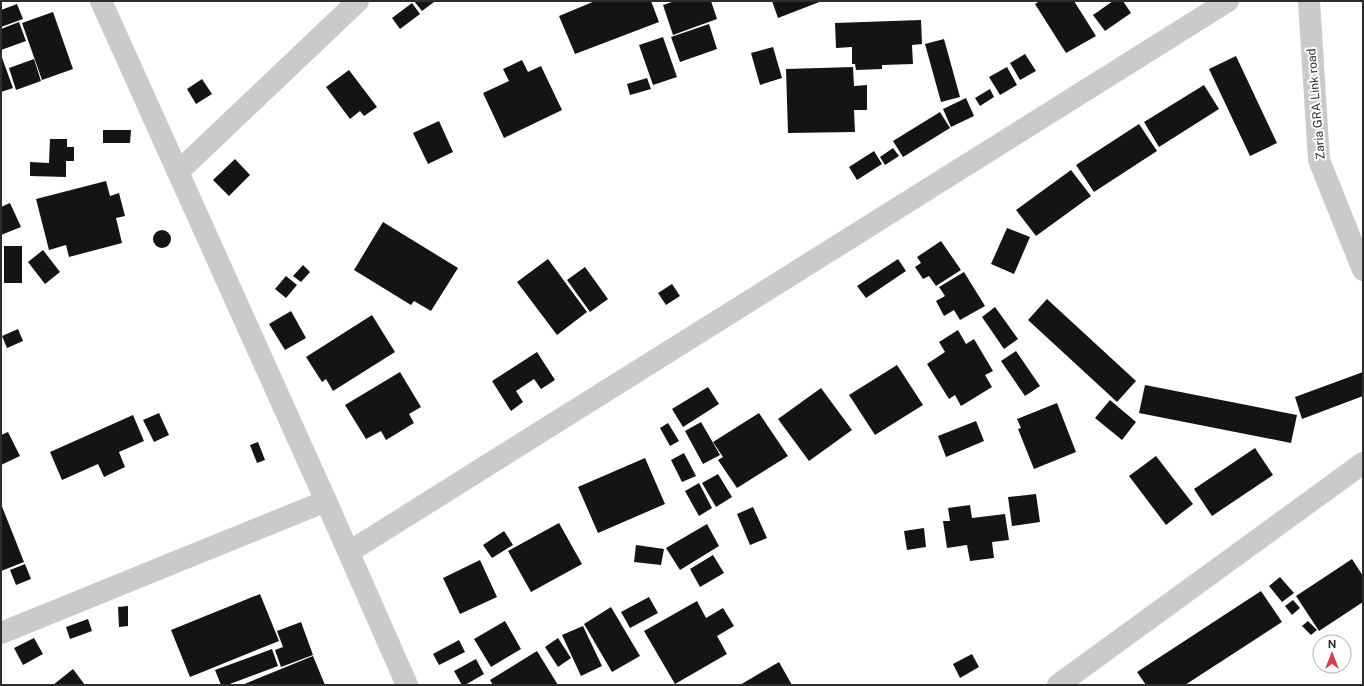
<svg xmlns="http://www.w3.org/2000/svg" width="1364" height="686" viewBox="0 0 1364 686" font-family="'Public Sans',sans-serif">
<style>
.building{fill:#141414}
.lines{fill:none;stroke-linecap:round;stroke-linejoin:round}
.street{stroke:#cacaca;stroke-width:22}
.labels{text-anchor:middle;stroke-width:4;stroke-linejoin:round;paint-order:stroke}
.street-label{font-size:12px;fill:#2d2d2d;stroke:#fff}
</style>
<rect width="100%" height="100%" fill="#fff"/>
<!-- building -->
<g class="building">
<polygon points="414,1 433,1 434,2 422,11"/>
<polygon points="595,1 651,1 659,22 575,54 559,16"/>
<polygon points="675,1 711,1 717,19 673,35 663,5"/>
<polygon points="772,1 822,1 778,18"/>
<polygon points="1040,1 1074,1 1096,36 1066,53 1035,4"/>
<polygon points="1113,1 1123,1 1131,13 1105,31 1093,15"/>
<polygon points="412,3 420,14 400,29 392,18"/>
<polygon points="17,4 23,19 1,27 1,10"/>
<polygon points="53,12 73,69 42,80 22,23"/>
<polygon points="921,20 922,44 912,45 913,64 882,65 882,69 856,70 855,64 852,64 852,47 836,48 835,23"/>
<polygon points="19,22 26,41 1,50 1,29"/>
<polygon points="709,24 717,49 680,62 671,37"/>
<polygon points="663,37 677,77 653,85 639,45"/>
<polygon points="944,39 960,97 941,102 925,44"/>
<polygon points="773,47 782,78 760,85 751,53"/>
<polygon points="1025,54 1036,71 1020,80 1010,63"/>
<polygon points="1,55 13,88 1,92"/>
<polygon points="1236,56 1277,143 1250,156 1209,69"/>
<polygon points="34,59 41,81 16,90 9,68"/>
<polygon points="522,60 528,72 541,66 562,110 504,138 483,93 509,81 503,69"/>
<polygon points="853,67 854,86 867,85 867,110 854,110 855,132 788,133 786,69"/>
<polygon points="1007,67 1017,85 1000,95 989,77"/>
<polygon points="349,70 377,107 364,116 360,111 350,119 326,87"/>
<polygon points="647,78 651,89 630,95 627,84"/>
<polygon points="202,79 212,94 196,104 187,89"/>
<polygon points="1204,85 1219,109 1159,147 1144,122"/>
<polygon points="990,89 994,97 980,106 975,98"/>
<polygon points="966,98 974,116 951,127 943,109"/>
<polygon points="940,112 950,128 903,157 893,141"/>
<polygon points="439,121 453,152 428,164 413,133"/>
<polygon points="1139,124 1157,151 1094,192 1076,165"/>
<polygon points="103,130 131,130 130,143 103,143"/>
<polygon points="50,139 67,139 67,147 74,147 74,161 66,161 66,177 30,176 30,162 49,163"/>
<polygon points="893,148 899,156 885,165 880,157"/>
<polygon points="874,151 882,164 857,180 849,167"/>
<polygon points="235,159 250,175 229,196 213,180"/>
<polygon points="1071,170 1091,196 1036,236 1016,210"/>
<polygon points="106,181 110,196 119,193 125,216 116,218 122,243 69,257 66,245 49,250 36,199"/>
<polygon points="10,203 21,227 1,235 1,207"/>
<polygon points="383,222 458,268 431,311 414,301 411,305 354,270"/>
<polygon points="1007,228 1030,237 1014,274 991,264"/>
<circle cx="162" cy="239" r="9"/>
<polygon points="941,241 961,270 936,286 929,276 923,279 915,267 921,263 917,257"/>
<rect x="4" y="246" width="18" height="37"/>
<polygon points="43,250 60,272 45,284 28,262"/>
<polygon points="548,259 587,312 557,335 517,282"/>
<polygon points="898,259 906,271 866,298 857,286"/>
<polygon points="303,265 310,272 301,282 293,276"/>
<polygon points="585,267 608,299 590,312 567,280"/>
<polygon points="964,272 985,306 960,320 954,310 944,316 936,301 945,296 939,287"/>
<polygon points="286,276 297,285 286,298 275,289"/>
<polygon points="672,284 680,296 666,305 658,293"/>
<polygon points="1047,299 1136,381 1117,402 1028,320"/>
<polygon points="995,307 1018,339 1004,349 982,317"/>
<polygon points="291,311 306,338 285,350 269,324"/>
<polygon points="372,315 395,352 333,391 326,379 322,382 306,357"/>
<polygon points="18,329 23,341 7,348 2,336"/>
<polygon points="958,330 966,344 974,339 993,371 985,375 992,387 961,406 955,395 949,399 927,364 945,352 939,342"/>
<polygon points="1016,351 1040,386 1025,396 1001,361"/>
<polygon points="537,352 555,380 541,389 534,379 516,391 523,402 511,411 492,381"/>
<polygon points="897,365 923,405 875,435 849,395"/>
<polygon points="400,372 421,407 409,414 414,423 386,440 381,431 366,439 345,405"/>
<polygon points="1363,372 1363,396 1302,419 1295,397"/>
<polygon points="1145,385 1297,415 1291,443 1139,413"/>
<polygon points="708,387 719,404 683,427 672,409"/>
<polygon points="821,388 852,430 809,461 778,419"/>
<polygon points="1110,400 1136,422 1122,440 1095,418"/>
<polygon points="1057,403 1076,452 1034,469 1018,429 1021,428 1017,419"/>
<polygon points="159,413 169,435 154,442 143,420"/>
<polygon points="759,413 788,456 737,488 718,460 723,457 713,442"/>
<polygon points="133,415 144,441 119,452 125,467 104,477 98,464 62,480 50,452"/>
<polygon points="976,421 984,441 946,457 938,436"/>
<polygon points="701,422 720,455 703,464 685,431"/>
<polygon points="668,423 679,441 670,446 660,428"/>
<polygon points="8,432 20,456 1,465 1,435"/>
<polygon points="258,442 265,460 257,463 250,445"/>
<polygon points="1255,448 1273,475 1212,516 1194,489"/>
<polygon points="684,453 696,476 682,482 671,460"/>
<polygon points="1156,456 1193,504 1166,525 1129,476"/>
<polygon points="645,458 665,504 598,533 578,487"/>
<polygon points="718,474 732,497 716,507 702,483"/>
<polygon points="699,483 712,508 699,516 685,491"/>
<polygon points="1036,494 1040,522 1012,526 1008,497"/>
<polygon points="1,504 24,562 1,571"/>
<polygon points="970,505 972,518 1005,514 1009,540 992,542 994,558 970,561 967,545 947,548 943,521 950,521 948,508"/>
<polygon points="753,507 767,538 750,545 737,514"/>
<polygon points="559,523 582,564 531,592 508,551"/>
<polygon points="707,524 719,546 680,570 666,548"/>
<polygon points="924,528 926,547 907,550 904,531"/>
<polygon points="504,531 513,545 492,558 483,545"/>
<polygon points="636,545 664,549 661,565 634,562"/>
<polygon points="713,555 724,573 700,587 690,569"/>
<polygon points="1352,559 1363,576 1363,602 1319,631 1296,596"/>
<polygon points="480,560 497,597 460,614 443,578"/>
<polygon points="25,564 31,579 16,585 10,570"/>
<polygon points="1280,577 1294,593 1282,602 1269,586"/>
<polygon points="1261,591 1282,622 1185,685 1146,685 1137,672"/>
<polygon points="260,594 279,641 190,677 171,630"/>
<polygon points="649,597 658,613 630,628 621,612"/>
<polygon points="1293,600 1300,608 1292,615 1285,606"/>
<polygon points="697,601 706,618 723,608 734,626 717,636 727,654 675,684 644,631"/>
<polygon points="128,606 128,626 119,627 118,607"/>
<polygon points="611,607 640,656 612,672 584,624"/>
<polygon points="88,619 92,631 70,639 66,627"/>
<polygon points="505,621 521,649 491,667 474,639"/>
<polygon points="1308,621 1317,630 1311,635 1302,626"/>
<polygon points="301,622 313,655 281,667 275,650 283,647 277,631"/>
<polygon points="583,626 602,666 581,676 562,635"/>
<polygon points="34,638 43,654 23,665 14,648"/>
<polygon points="558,638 571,658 558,667 545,647"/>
<polygon points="459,640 465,652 439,665 433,654"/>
<polygon points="272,649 278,666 227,685 221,685 215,670"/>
<polygon points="537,651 558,685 493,685 490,680"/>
<polygon points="972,654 979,667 960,678 953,664"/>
<polygon points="313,656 325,685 242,685"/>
<polygon points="476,659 484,674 465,685 462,685 454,671"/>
<polygon points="779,662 792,685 740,685"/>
<polygon points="73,669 85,685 53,685"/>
</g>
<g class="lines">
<!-- street -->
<g class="street">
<polyline points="101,1 326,501 407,685"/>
<polyline points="1309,1 1319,160 1363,270"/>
<polyline points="178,172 358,1"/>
<polyline points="349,552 1228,1"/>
<polyline points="1,633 326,501"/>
<polyline points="1058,685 1363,463"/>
</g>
</g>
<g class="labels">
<!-- street labels -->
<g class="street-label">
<text transform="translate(1316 104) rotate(-95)" y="4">Zaria GRA Link road</text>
</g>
</g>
<!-- border -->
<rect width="1364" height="686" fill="none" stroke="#2d2d2d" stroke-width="4"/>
<!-- north arrow -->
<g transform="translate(1332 654)"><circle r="19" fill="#ffffff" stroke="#ababab"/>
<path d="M0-3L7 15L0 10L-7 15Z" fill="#d14153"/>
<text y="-6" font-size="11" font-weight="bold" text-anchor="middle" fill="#2d2d2d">N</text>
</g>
</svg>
